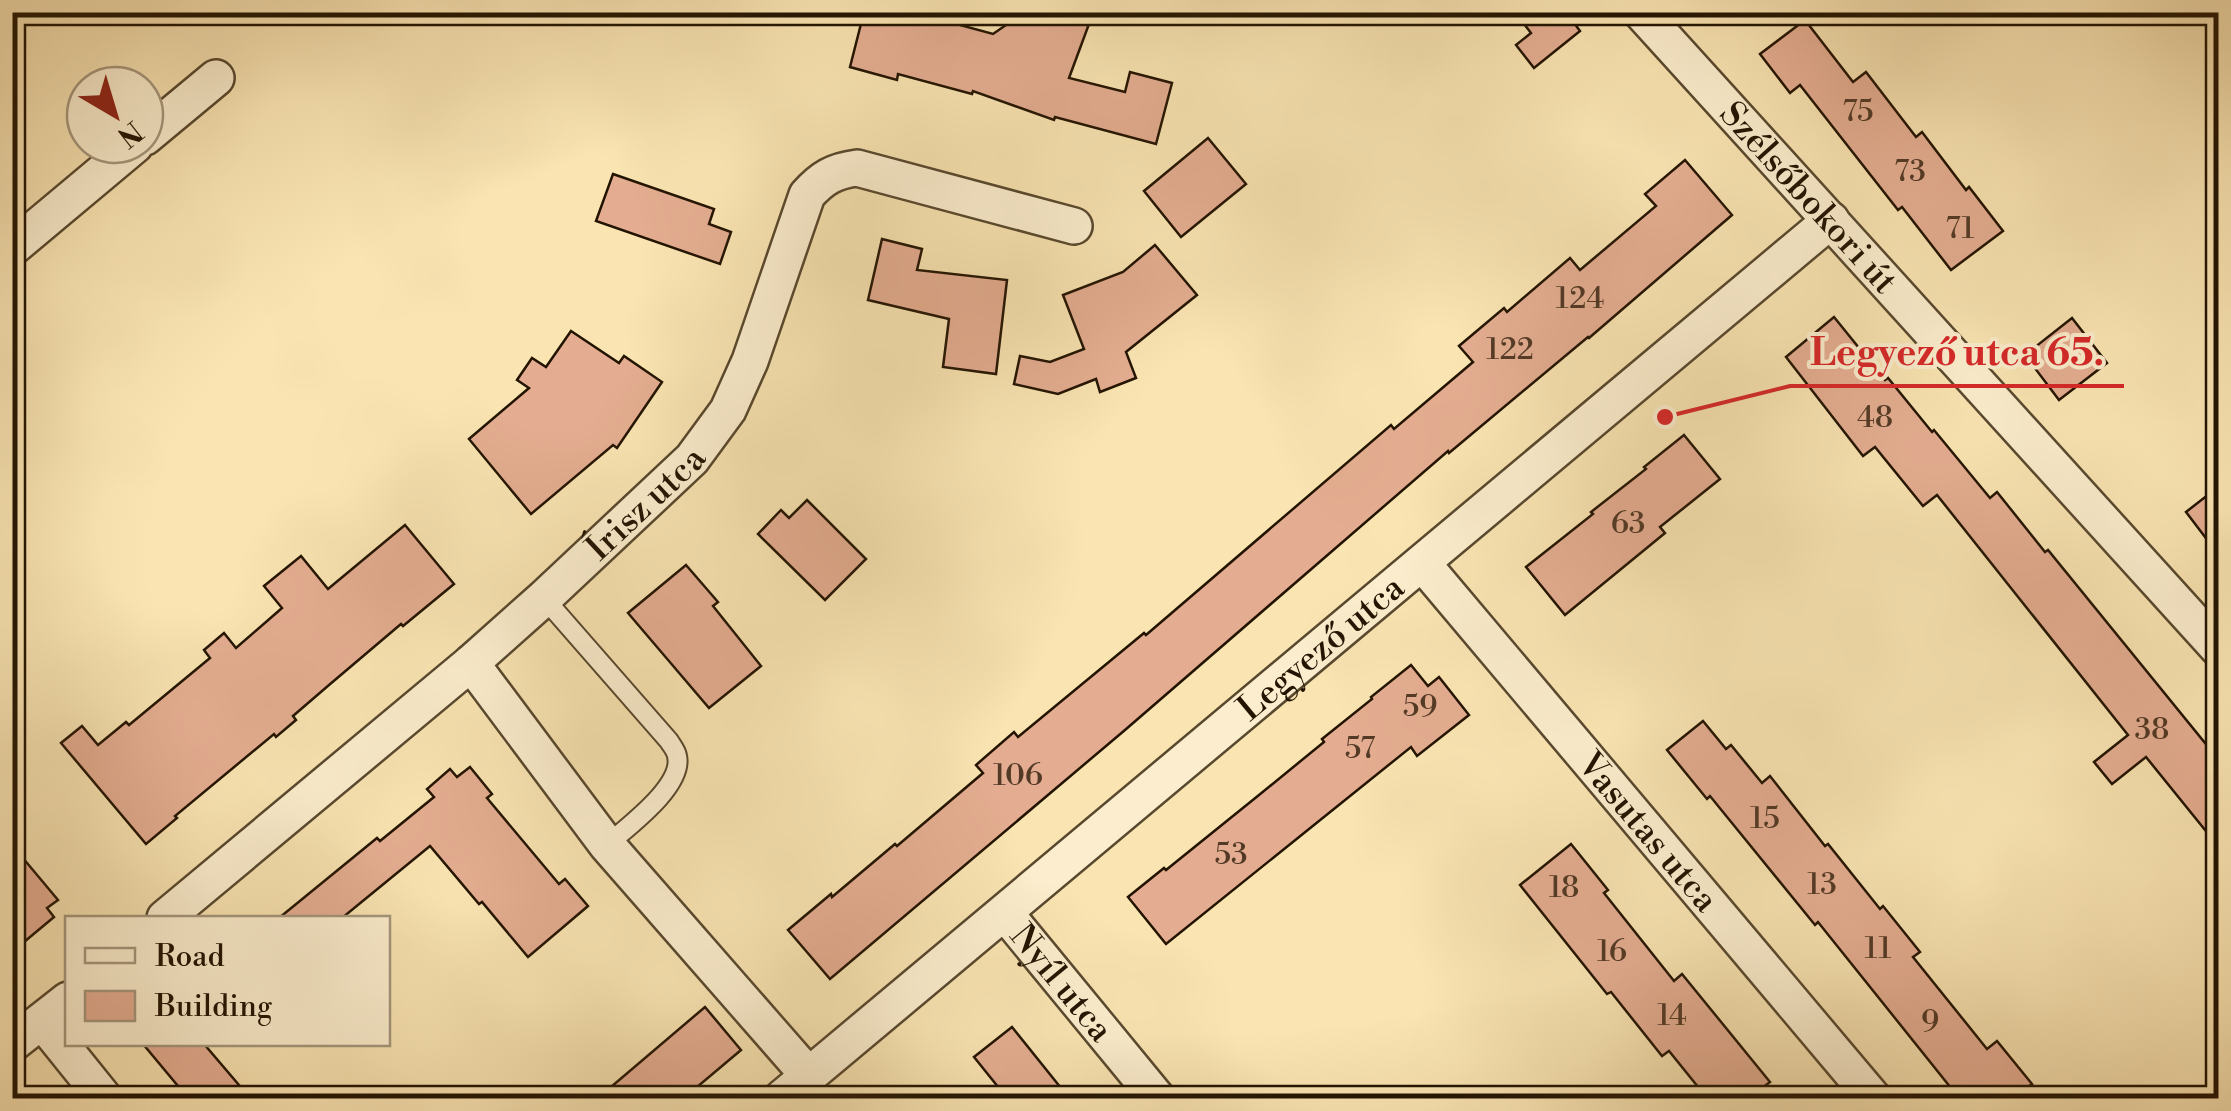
<svg xmlns="http://www.w3.org/2000/svg" width="2231" height="1111" viewBox="0 0 2231 1111" font-family="'Libre Bodoni',serif">
<style>
.building{fill:#e4ad91;stroke:#231402;stroke-width:2.5}
.lines{fill:none;stroke-linecap:round;stroke-linejoin:round}
.service-casing{stroke:#58482e;stroke-width:22}
.minor-casing{stroke:#58482e;stroke-width:40}
.service{stroke:#fbedcd;stroke-width:18}
.minor{stroke:#fbedcd;stroke-width:35}
.labels{text-anchor:middle;stroke-width:8;stroke-linejoin:round;paint-order:stroke}
.number-label{font-size:30px;fill:#533a26}
.street-label{font-size:35px;fill:#231402;stroke:#fbedcd}
.leader{fill:none;stroke:#d62828;stroke-width:4}
.callout-dot{fill:#d62828;stroke:#fbedcd;stroke-width:4}
.callout-label{font-size:38px;text-anchor:middle;font-weight:bold;fill:#d62828;stroke:#fbedcd;stroke-width:8;stroke-linejoin:round;paint-order:stroke}
</style>
<rect width="100%" height="100%" fill="#f9e4b2"/>
<filter id="stains"><feTurbulence type="fractalNoise" baseFrequency=".002" numOctaves="4"/><feColorMatrix values="0 0 0 0 .2 0 0 0 0 .09 0 0 0 0 .02 0 0 0 .5 -.17"/></filter>
<radialGradient id="worn" r=".72"><stop offset=".6" stop-color="#630" stop-opacity="0"/><stop offset="1" stop-color="#630" stop-opacity=".3"/></radialGradient>
<!-- building -->
<g class="building">
<polygon points="864,12 912,12 993,34 1025,12 1065,12 1067,16 1089,24 1069,78 1125,92 1130,72 1172,83 1156,144 1055,117 1054,120 973,91 972,94 898,74 897,80 850,67"/>
<polygon points="1515,12 1566,12 1580,31 1534,68 1516,45 1531,33"/>
<polygon points="1805,20 1853,82 1866,72 1916,137 1922,132 1966,190 1969,187 2003,231 1951,270 1902,207 1898,210 1800,85 1790,93 1760,54"/>
<polygon points="1208,138 1246,184 1181,237 1144,191"/>
<polygon points="1685,160 1732,215 1589,338 1588,337 1449,453 1448,451 1125,730 830,979 788,930 831,894 832,897 895,844 897,846 983,773 976,765 1014,732 1018,737 1144,633 1146,635 1391,425 1394,429 1473,362 1459,346 1504,308 1507,312 1570,258 1580,270 1656,206 1645,194"/>
<polygon points="613,174 714,209 709,224 731,232 720,264 596,221"/>
<polygon points="882,239 922,249 917,270 1007,280 996,374 943,367 949,319 868,300"/>
<polygon points="1155,245 1197,295 1126,352 1136,378 1100,392 1096,379 1058,394 1014,384 1020,356 1050,362 1084,349 1063,295 1123,272"/>
<polygon points="1834,317 1885,380 1888,378 1932,432 1934,430 1990,498 1997,492 2045,552 2048,550 2218,759 2218,846 2146,757 2112,784 2094,762 2128,735 1937,495 1923,506 1875,447 1863,456 1786,357"/>
<polygon points="2072,318 2107,363 2059,400 2025,355"/>
<polygon points="571,331 619,363 624,356 662,382 617,448 613,445 531,514 469,439 529,388 517,380 532,358 546,367"/>
<polygon points="1684,435 1720,479 1660,527 1665,533 1565,615 1526,567 1593,514 1591,512 1646,469 1644,467"/>
<polygon points="2218,487 2218,554 2186,512"/>
<polygon points="807,500 866,559 825,600 758,534 781,510 789,518"/>
<polygon points="405,525 454,584 403,626 401,624 329,685 293,716 296,720 276,737 274,734 175,816 177,818 146,844 61,743 82,726 98,745 126,722 129,725 210,658 204,650 224,633 236,648 282,608 264,586 301,556 328,589"/>
<polygon points="686,565 718,602 713,606 761,666 709,708 628,613"/>
<polygon points="1411,665 1428,686 1439,677 1469,715 1417,756 1411,747 1166,944 1128,897 1164,868 1166,870 1259,795 1324,742 1322,739 1372,699 1371,697"/>
<polygon points="1703,721 1726,749 1731,745 1762,783 1770,776 1825,846 1828,844 1880,909 1883,906 1920,952 1913,957 1987,1049 1997,1041 2032,1084 2013,1098 1959,1098 1818,922 1815,925 1710,796 1707,799 1667,750"/>
<polygon points="470,767 492,794 487,798 559,884 565,879 588,906 528,957 482,902 479,904 430,846 342,918 279,918 377,838 380,841 434,797 427,789 450,769 457,777"/>
<polygon points="1571,844 1608,890 1604,893 1674,981 1682,974 1770,1082 1749,1098 1707,1098 1669,1051 1662,1056 1611,992 1607,994 1520,885"/>
<polygon points="12,845 58,900 47,908 54,917 12,952"/>
<polygon points="705,1007 741,1050 684,1098 598,1098"/>
<polygon points="1012,1027 1069,1098 1007,1098 974,1057"/>
<polygon points="143,1044 204,1044 250,1098 188,1098"/>
</g>
<g class="lines">
<!-- service casing -->
<g class="service-casing">
<path id="service" d="M544,598L669,741C672,746 676,750 677,756C684,786 627,827 607,845"/>
</g>
<!-- minor casing -->
<g class="minor-casing">
<g id="minor">
<path id="s1" d="M1641,12L2218,648"/>
<polyline points="145,137 216,78"/>
<polyline points="12,248 135,145"/>
<path id="s2" d="M1423,564L1873,1098"/>
<polyline points="471,663 607,845 809,1076"/>
<path id="s3" d="M1005,913L1157,1098"/>
<path id="s4" d="M165,918L471,663L544,598L692,459L728,410L750,361L807,195C822,178 834,171 857,168L1074,226"/>
<polyline points="42,1021 104,1098"/>
<polyline points="12,1044 68,1000"/>
<path id="s5" d="M782,1098L1831,220"/>
</g>
</g>
<!-- service -->
<use href="#service" class="service"/>
<!-- minor -->
<use href="#minor" class="minor"/>
</g>
<g class="labels">
<!-- number labels -->
<g class="number-label">
<text x="1858" y="121">75</text>
<text x="1910" y="181">73</text>
<text x="1960" y="238">71</text>
<text x="1580" y="308">124</text>
<text x="1510" y="359">122</text>
<text x="1875" y="427">48</text>
<text x="1628" y="533">63</text>
<text x="1420" y="716">59</text>
<text x="2152" y="739">38</text>
<text x="1360" y="758">57</text>
<text x="1018" y="785">106</text>
<text x="1765" y="828">15</text>
<text x="1231" y="864">53</text>
<text x="1822" y="894">13</text>
<text x="1564" y="897">18</text>
<text x="1878" y="958">11</text>
<text x="1612" y="961">16</text>
<text x="1672" y="1025">14</text>
<text x="1930" y="1031">9</text>
</g>
<!-- street labels -->
<g class="street-label">
<text dy="12" stroke="none"><textPath href="#s1" startOffset="250">Szélsőbokori út</textPath></text>
<text dy="12" stroke="none"><textPath href="#s4" startOffset="635">Írisz utca</textPath></text>
<text dy="12" stroke="none"><textPath href="#s5" startOffset="702">Legyező utca</textPath></text>
<text dy="12" stroke="none"><textPath href="#s2" startOffset="350">Vasutas utca</textPath></text>
<text dy="12" stroke="none"><textPath href="#s3" startOffset="90">Nyíl utca</textPath></text>
</g>
</g>
<!-- callouts -->
<path class="leader" d="M1665 417L1790 386H2124"/>
<circle class="callout-dot" cx="1665" cy="417" r="10"/>
<g class="callout-label">
<text x="1957" y="365">Legyező utca 65.</text>
</g>
<!-- margin -->
<rect width="2231" height="1111" fill="none" stroke="#f9e4b2" stroke-width="50"/>
<rect x="15" y="15" width="2201" height="1081" fill="none" stroke="#231402" stroke-width="5"/>
<rect x="25" y="25" width="2181" height="1061" fill="none" stroke="#231402" stroke-width="2.5"/>
<!-- legend -->
<rect x="65" y="916" width="325" height="130" fill="#fbedcd" stroke="#a5967c" stroke-width="2.5"/>
<rect x="85" y="948" width="50" height="15" fill="#fbedcd" stroke="#a5967c" stroke-width="2.5"/>
<text x="155" y="966" font-size="30" fill="#231402">Road</text>
<rect x="85" y="991" width="50" height="30" fill="#e4ad91" stroke="#a5967c" stroke-width="2.5"/>
<text x="155" y="1016" font-size="30" fill="#231402">Building</text>
<!-- north arrow -->
<g transform="translate(115 115) rotate(142)"><circle r="48" fill="#fbedcd" stroke="#a5967c" stroke-width="2.5"/>
<path d="M0-8L18 38L0 25L-18 38Z" fill="#8f2418"/>
<text y="-15" font-size="28" font-weight="bold" text-anchor="middle" fill="#231402">N</text>
</g>
<rect width="100%" height="100%" filter="url(#stains)"/>
<rect width="100%" height="100%" fill="url(#worn)"/>
</svg>
